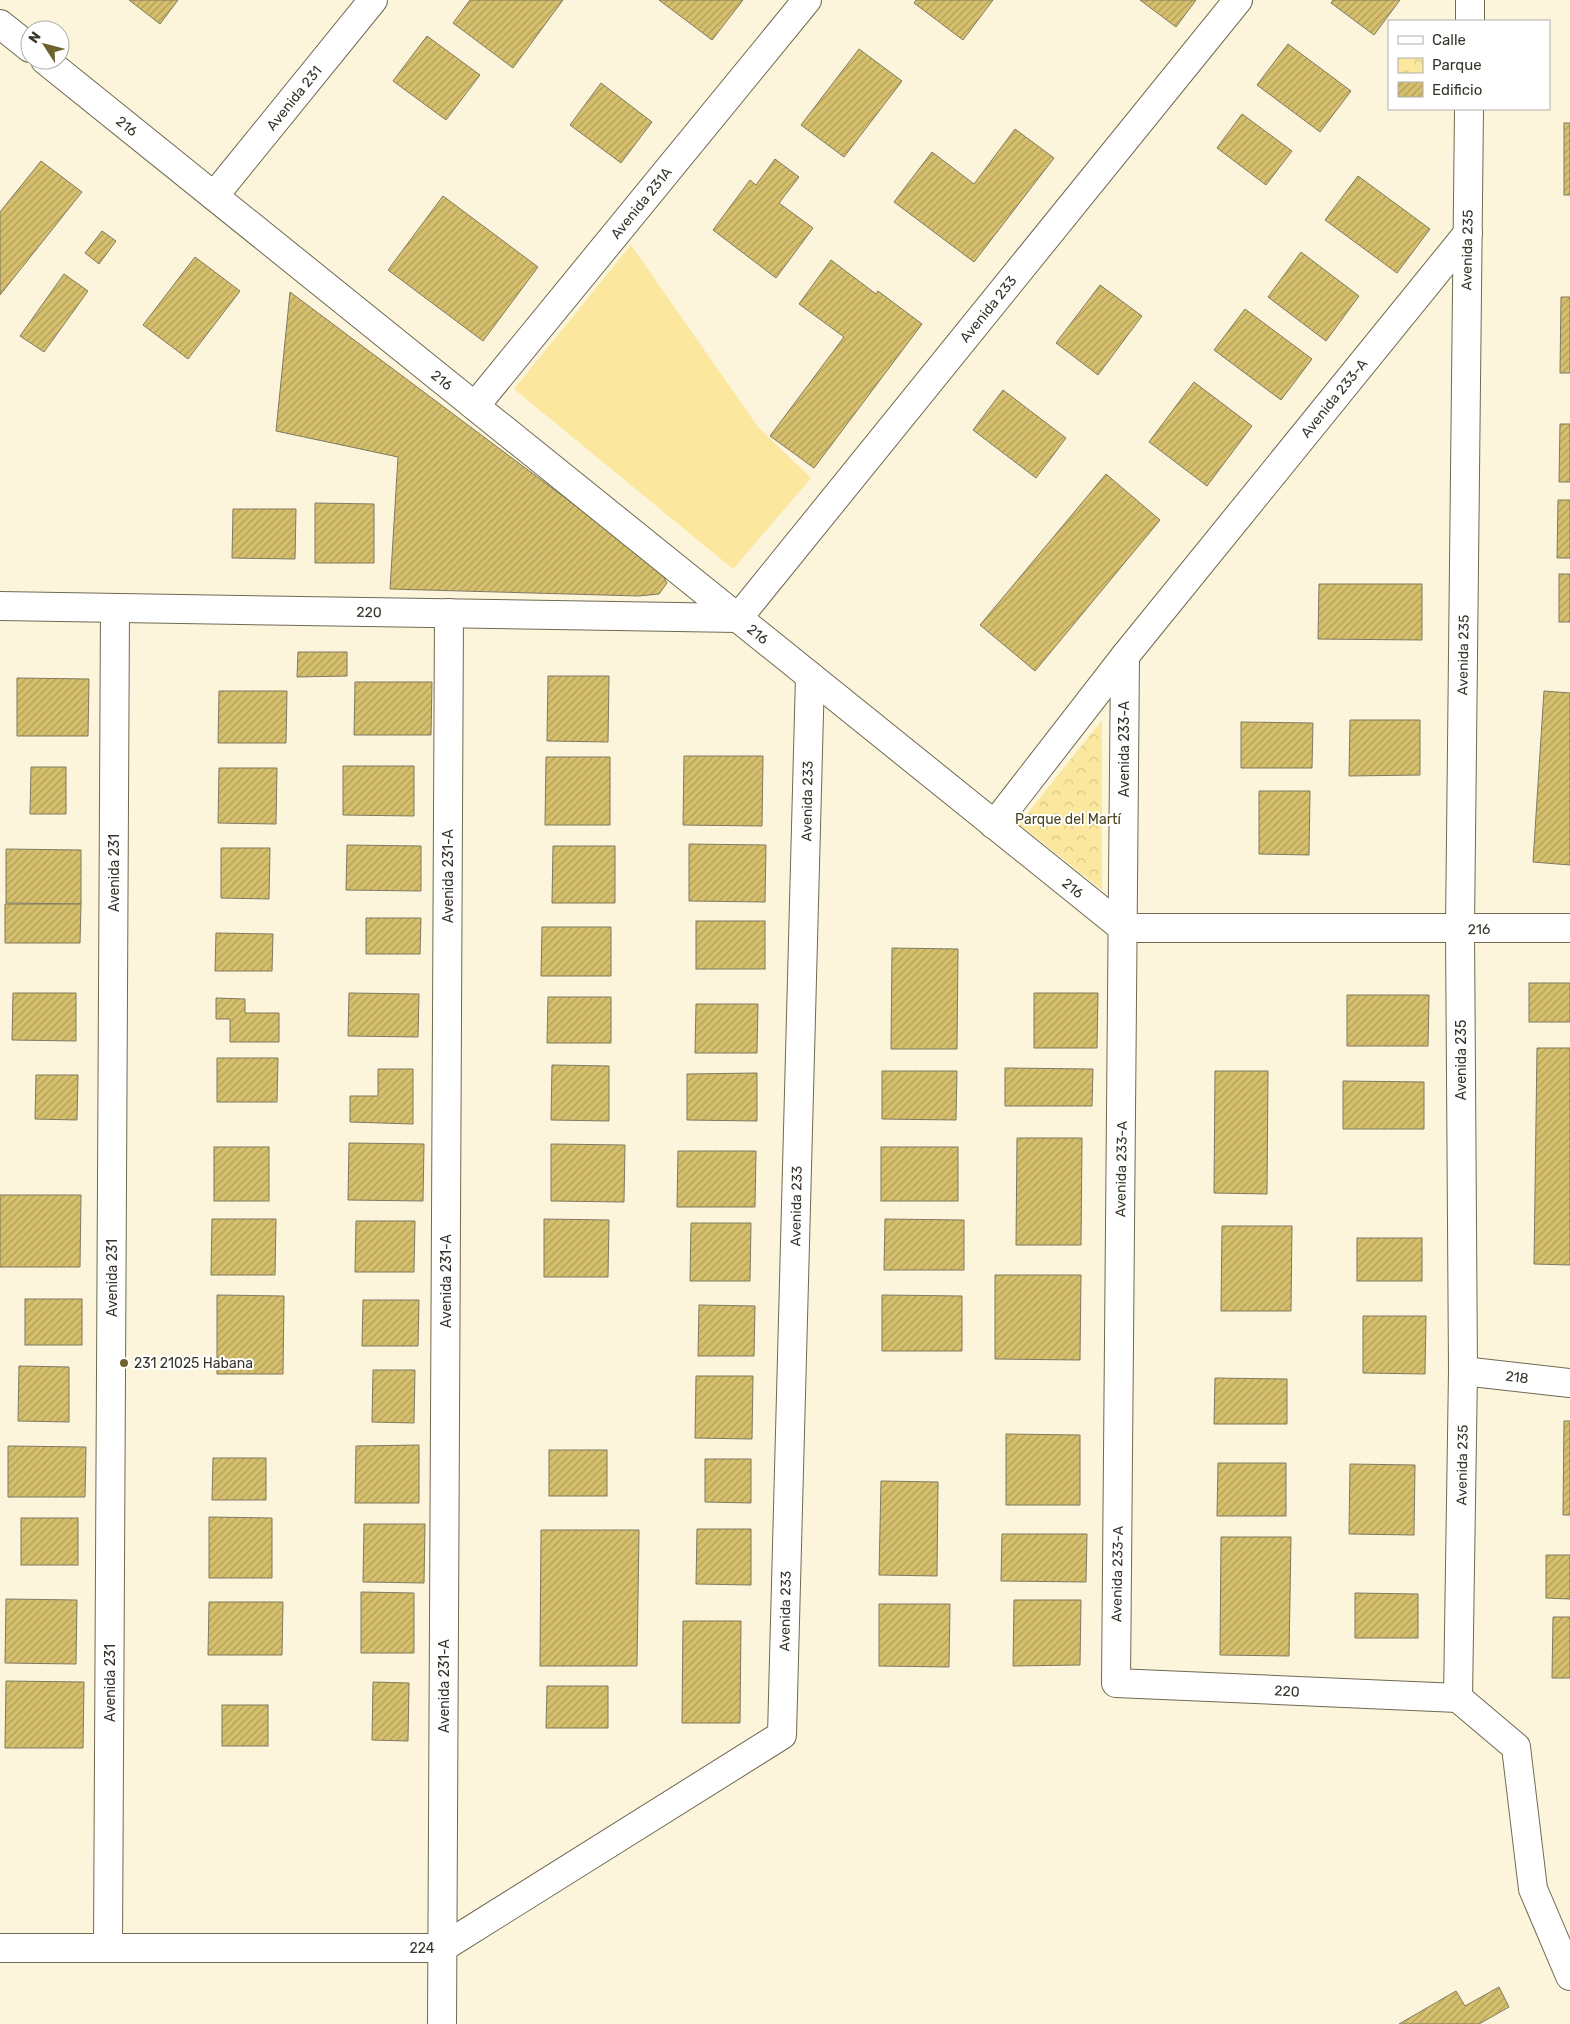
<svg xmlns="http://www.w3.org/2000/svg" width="1570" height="2024" viewBox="0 0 1570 2024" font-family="Rubik,sans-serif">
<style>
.green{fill:#fbe79d}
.park{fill:url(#park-crowns)}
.building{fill:url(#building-hatch);stroke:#807a63}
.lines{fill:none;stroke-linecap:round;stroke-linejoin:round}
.minor-casing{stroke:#6f6a53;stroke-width:30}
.minor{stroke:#fff;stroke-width:28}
.poi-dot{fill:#6f612e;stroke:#fff;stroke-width:2}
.labels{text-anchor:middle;stroke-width:4;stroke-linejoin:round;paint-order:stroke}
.street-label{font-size:14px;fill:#37342a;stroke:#fff}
.park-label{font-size:14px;fill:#4c431f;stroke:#fff}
.poi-label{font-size:14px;fill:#37342a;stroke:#fff;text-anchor:start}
</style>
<defs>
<pattern id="park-crowns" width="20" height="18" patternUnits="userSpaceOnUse" patternTransform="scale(1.25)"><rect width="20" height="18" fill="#fbe79d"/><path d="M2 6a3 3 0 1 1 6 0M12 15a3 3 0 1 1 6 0" fill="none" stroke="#d8c787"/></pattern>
<pattern id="building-hatch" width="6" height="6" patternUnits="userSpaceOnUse" patternTransform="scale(1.25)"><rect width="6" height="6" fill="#d6c06d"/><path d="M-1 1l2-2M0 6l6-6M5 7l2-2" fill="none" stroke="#ae9d5a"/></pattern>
</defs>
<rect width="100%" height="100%" fill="#fcf5db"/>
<!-- green -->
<polygon class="green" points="631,245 758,427 811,478 733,569 514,389"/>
<!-- park -->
<polygon class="park" points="1102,720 1102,890 1019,824"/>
<!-- building -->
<g class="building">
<polygon points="129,0 178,0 160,24"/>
<polygon points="470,0 563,0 513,68 453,23"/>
<polygon points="659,0 743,0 712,40"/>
<polygon points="916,0 993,0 963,40 914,3"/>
<polygon points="1140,0 1196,0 1176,27"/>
<polygon points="1333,0 1400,0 1374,35 1331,3"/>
<polygon points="427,36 480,75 446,120 393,81"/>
<polygon points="1288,44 1351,91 1320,132 1257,85"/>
<polygon points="859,49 902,81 844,157 801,125"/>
<polygon points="601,83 652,122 621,163 570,125"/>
<polygon points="1242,114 1292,151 1266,185 1217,148"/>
<rect x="1564" y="123" width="6" height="72"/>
<polygon points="1015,129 1054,158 974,262 894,202 932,152 974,184"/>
<polygon points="775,159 799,177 779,203 813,228 776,278 713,230 750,180 756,185"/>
<polygon points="41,161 82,192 0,295 0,212"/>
<polygon points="1358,176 1430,229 1397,273 1325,220"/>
<polygon points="443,196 538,267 483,341 388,270"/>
<polygon points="102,231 116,241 99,264 85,253"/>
<polygon points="1301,252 1359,296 1326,341 1268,297"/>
<polygon points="195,257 240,291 188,359 143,325"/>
<polygon points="831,260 876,294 878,291 922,324 814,468 770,436 844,337 799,304"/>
<polygon points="64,274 88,291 44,352 20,336"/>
<polygon points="1100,285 1142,316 1098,375 1056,343"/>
<polygon points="290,292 659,568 667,583 659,594 639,596 390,589 398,457 276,431"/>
<polygon points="1561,297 1570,297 1570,373 1560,373"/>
<polygon points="1245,309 1312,359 1281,400 1214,350"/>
<polygon points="1194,382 1252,426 1207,486 1149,442"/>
<polygon points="1003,390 1066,438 1036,478 973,430"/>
<polygon points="1560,424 1570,424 1570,482 1559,482"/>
<polygon points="1106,474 1160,520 1035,671 980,625"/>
<polygon points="1558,500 1570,500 1570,558 1557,558"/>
<polygon points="315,503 374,504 374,563 315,563"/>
<polygon points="233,509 296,509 295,559 232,558"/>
<rect x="1559" y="574" width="11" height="48"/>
<polygon points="1319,584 1422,584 1422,640 1318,639"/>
<polygon points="298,652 347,652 347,676 297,677"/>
<polygon points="548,676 609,676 608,742 547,741"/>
<polygon points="17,678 89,679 88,736 17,736"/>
<polygon points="355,682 432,682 431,735 354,735"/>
<polygon points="219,691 287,691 286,743 218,743"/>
<polygon points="1544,691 1570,693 1570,865 1533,862"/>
<polygon points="1350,720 1420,720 1420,775 1349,776"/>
<polygon points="1241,722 1313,723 1312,768 1241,768"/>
<polygon points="684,756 763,756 762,826 683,825"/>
<polygon points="546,757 610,757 610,825 545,825"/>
<polygon points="343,766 414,766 414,816 343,815"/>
<polygon points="31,767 66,767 66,814 30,814"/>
<polygon points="219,768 277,768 276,824 218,823"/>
<polygon points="1259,791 1310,791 1309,855 1259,854"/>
<polygon points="689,844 766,845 765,902 689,901"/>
<polygon points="347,845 421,846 421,891 346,890"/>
<polygon points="553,846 615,846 615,903 552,903"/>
<polygon points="221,848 270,848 269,899 221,898"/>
<polygon points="6,849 81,850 81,904 6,903"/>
<polygon points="5,904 81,904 80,943 5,943"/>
<polygon points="366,918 421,918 420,954 366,954"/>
<rect x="696" y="921" width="69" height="48"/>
<polygon points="542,927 611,927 611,976 541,976"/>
<polygon points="216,933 273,934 272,971 215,971"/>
<polygon points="892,948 958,949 957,1049 891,1049"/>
<rect x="1529" y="983" width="41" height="39"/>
<polygon points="13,993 76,993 76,1041 12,1040"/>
<polygon points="349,993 419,994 418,1037 348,1036"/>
<polygon points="1034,993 1098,993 1097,1048 1034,1048"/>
<polygon points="1347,995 1429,995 1428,1046 1347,1046"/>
<polygon points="548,997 611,997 611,1043 547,1043"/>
<polygon points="216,998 245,999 245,1013 279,1013 279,1042 230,1042 230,1019 216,1019"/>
<polygon points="696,1004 758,1004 757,1053 695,1053"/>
<polygon points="1537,1048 1570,1048 1570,1265 1534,1264"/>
<polygon points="217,1058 278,1058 277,1102 217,1102"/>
<polygon points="552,1065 609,1066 609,1121 551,1120"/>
<polygon points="1005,1068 1093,1069 1092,1106 1005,1106"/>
<polygon points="378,1069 413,1069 413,1124 350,1122 350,1096 378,1096"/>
<polygon points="882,1071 957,1071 956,1120 882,1119"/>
<polygon points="1215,1071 1268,1071 1267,1194 1214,1193"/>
<polygon points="757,1073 757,1121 687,1120 687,1074"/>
<polygon points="36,1075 78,1075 77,1120 35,1119"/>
<polygon points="1343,1081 1424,1082 1424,1129 1343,1129"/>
<polygon points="1017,1138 1082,1138 1081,1245 1016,1245"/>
<polygon points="349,1143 424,1144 423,1201 348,1200"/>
<polygon points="551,1144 625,1145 624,1202 551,1201"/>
<rect x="214" y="1147" width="55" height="54"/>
<rect x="881" y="1147" width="77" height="54"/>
<polygon points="678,1151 756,1151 755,1207 677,1207"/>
<polygon points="0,1195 81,1195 80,1267 0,1267"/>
<polygon points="212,1219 276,1219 275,1275 211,1275"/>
<polygon points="544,1219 609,1220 608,1277 544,1277"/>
<polygon points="885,1219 964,1220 964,1270 884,1270"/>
<polygon points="356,1221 415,1221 414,1272 355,1272"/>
<polygon points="691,1223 751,1223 750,1281 690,1281"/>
<polygon points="1222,1226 1292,1226 1291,1311 1221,1311"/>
<rect x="1357" y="1238" width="65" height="43"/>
<polygon points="995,1275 1081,1275 1080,1360 995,1359"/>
<polygon points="217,1295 284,1296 283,1374 217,1374"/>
<polygon points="882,1295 962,1296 962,1351 882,1351"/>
<rect x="25" y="1299" width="57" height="46"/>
<polygon points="363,1300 419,1300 418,1346 362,1346"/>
<polygon points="699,1305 755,1306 754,1356 698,1356"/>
<polygon points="1363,1316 1426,1316 1425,1374 1363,1373"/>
<polygon points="19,1366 69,1367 69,1422 18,1421"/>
<polygon points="373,1370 415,1370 414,1423 372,1422"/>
<polygon points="696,1376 753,1376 752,1439 695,1438"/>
<polygon points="1215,1378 1287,1379 1287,1424 1214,1424"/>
<polygon points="1564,1421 1570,1421 1570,1515 1563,1515"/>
<polygon points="1006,1434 1080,1435 1080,1505 1006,1505"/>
<polygon points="419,1445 419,1503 355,1503 356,1446"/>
<polygon points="8,1446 86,1447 85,1497 8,1497"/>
<rect x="549" y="1450" width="58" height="46"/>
<polygon points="213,1458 266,1458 266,1500 212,1500"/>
<polygon points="705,1459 751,1459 751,1503 705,1502"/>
<polygon points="1218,1463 1286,1463 1286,1516 1217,1516"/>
<polygon points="1350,1464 1415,1465 1414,1535 1349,1534"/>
<polygon points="881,1481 938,1482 937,1576 879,1575"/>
<polygon points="209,1517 272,1518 272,1578 209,1578"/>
<rect x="21" y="1518" width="57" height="47"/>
<polygon points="364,1524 425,1524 424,1583 363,1582"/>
<polygon points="697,1529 751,1529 751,1585 696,1584"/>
<polygon points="541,1530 639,1530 637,1666 540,1666"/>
<polygon points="1002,1534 1087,1534 1086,1582 1001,1581"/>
<polygon points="1221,1537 1291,1537 1289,1656 1220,1655"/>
<polygon points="1546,1555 1570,1555 1570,1599 1546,1598"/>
<polygon points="361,1592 414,1593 414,1653 361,1653"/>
<polygon points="1355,1593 1418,1594 1418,1638 1355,1638"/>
<polygon points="6,1599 77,1600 76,1664 5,1663"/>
<polygon points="1014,1600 1081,1600 1080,1665 1013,1666"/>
<polygon points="209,1602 283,1602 282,1655 208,1655"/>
<polygon points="879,1604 950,1604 949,1667 879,1666"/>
<polygon points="1553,1617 1570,1617 1570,1678 1552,1678"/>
<polygon points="683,1621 741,1621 740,1723 682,1723"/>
<polygon points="6,1681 84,1682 83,1748 5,1748"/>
<polygon points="373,1682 409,1683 408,1741 372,1740"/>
<polygon points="547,1686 608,1686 608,1728 546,1728"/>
<rect x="222" y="1705" width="46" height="41"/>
<polygon points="1499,1987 1509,2007 1479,2024 1399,2024 1456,1991 1465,2006"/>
</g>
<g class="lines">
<!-- minor casing -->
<g class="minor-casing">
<g id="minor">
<polyline points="1470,21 1470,0"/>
<polyline points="0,24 30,48"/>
<polyline points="45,60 1123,928 1570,928"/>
<polyline points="214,196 373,0"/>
<polyline points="475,406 807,0"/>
<polyline points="0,606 738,618 1238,0"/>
<polyline points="994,825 1125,656"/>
<polyline points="1463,1371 1570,1383"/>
<polyline points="1458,1698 1116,1683 1125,656 1468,233"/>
<polyline points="1458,1698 1463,1371 1460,929 1469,109"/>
<polyline points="1458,1698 1516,1747 1533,1889 1570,1976"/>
<polyline points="108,1947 115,608"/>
<polyline points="0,1948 442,1948 782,1735 810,676"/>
<polyline points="442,2024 449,613"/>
</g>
</g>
<!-- minor -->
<use href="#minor" class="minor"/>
</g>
<!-- markers -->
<circle class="poi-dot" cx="124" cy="1363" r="5"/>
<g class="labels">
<!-- street labels -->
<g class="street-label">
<text transform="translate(294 98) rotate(-51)" y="5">Avenida 231</text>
<text transform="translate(127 126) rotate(39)" y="5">216</text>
<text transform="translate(641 203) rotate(-51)" y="5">Avenida 231A</text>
<text transform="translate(1467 250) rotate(-89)" y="5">Avenida 235</text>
<text transform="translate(988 309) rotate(-51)" y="5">Avenida 233</text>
<text transform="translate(442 380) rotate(39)" y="5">216</text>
<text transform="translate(1334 398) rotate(-51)" y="5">Avenida 233-A</text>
<text transform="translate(369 612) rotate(1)" y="5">220</text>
<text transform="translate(758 634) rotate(39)" y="5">216</text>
<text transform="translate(1463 655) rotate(-89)" y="5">Avenida 235</text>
<text transform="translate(1124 749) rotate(-90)" y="5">Avenida 233-A</text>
<text transform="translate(807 801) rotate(-89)" y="5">Avenida 233</text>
<text transform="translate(114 873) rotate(-90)" y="5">Avenida 231</text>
<text transform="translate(448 876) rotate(-90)" y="5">Avenida 231-A</text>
<text transform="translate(1073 888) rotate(39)" y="5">216</text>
<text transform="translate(1479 929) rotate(-1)" y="5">216</text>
<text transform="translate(1461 1060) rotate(-90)" y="5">Avenida 235</text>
<text transform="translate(1121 1169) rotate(-89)" y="5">Avenida 233-A</text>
<text transform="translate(796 1206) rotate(-89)" y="5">Avenida 233</text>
<text transform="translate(112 1278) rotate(-90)" y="5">Avenida 231</text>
<text transform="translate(446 1281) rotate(-90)" y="5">Avenida 231-A</text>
<text transform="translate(1517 1377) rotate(7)" y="5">218</text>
<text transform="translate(1462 1465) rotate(-89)" y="5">Avenida 235</text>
<text transform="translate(1117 1574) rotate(-89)" y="5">Avenida 233-A</text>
<text transform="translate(785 1611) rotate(-89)" y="5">Avenida 233</text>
<text transform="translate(110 1683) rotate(-90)" y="5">Avenida 231</text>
<text transform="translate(444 1686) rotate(-90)" y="5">Avenida 231-A</text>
<text transform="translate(1287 1691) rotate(3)" y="5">220</text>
<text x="422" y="1953">224</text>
</g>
<!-- park labels -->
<g class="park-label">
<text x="1068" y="824">Parque del Martí</text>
</g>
<!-- poi labels -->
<g class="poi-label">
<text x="134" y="1368">231 21025 Habana</text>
</g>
</g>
<!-- legend -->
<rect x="1388" y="20" width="162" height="90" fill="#ffffff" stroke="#afaeaa"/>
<rect x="1398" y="36" width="25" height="8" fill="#ffffff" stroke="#afaeaa"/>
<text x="1432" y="45" font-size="15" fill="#37342a">Calle</text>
<rect x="1398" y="58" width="25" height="15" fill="url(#park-crowns)" stroke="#afaeaa"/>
<text x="1432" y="70" font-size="15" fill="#37342a">Parque</text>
<rect x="1398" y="82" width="25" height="15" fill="url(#building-hatch)" stroke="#afaeaa"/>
<text x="1432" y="95" font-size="15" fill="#37342a">Edificio</text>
<!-- north arrow -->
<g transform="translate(45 45) rotate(306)"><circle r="24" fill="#ffffff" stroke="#afaeaa"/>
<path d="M0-4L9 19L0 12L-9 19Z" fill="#6f612e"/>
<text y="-8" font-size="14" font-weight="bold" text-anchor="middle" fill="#37342a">N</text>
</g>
</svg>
